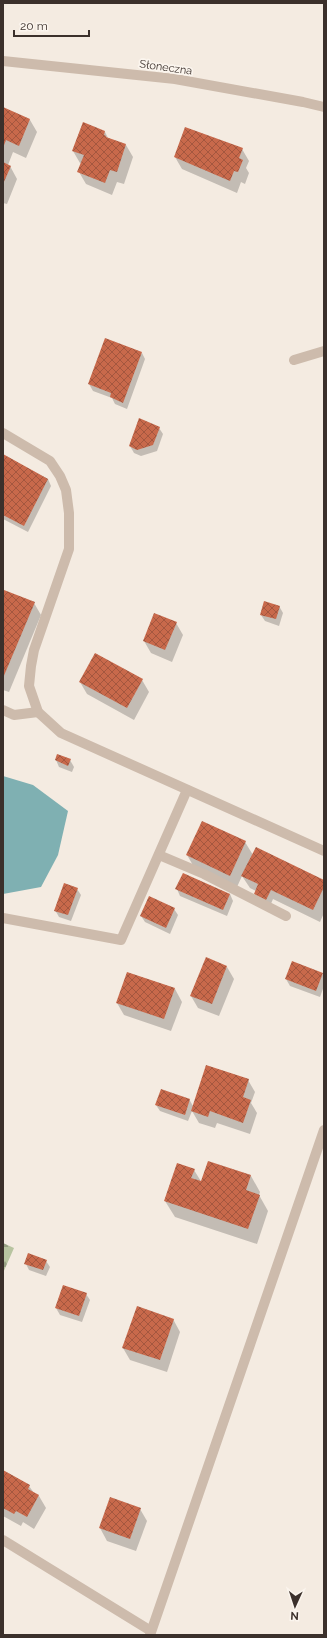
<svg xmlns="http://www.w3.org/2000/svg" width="327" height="1638" viewBox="0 0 327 1638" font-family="Raleway,sans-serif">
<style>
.forest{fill:url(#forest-firs)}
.water{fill:#7fb0b2}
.shadow{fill:#0003}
.building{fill:url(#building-cross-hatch)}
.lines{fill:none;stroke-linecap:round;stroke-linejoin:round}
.service{stroke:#cdbbac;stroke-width:10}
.minor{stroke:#cdbbac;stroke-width:10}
.labels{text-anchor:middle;stroke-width:3.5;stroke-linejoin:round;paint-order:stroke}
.street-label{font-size:11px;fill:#3b302b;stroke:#fbf5ee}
</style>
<defs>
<pattern id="forest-firs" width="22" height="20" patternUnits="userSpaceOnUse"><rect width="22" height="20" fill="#b8c4a0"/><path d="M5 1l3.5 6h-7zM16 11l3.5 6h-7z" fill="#97a083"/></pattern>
<pattern id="building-cross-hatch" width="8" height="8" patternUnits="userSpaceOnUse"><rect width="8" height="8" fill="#c8694b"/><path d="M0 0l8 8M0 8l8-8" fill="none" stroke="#a4573f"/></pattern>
</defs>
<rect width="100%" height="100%" fill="#f4ebe1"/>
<!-- forest -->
<polygon class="forest" points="3,1243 14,1248 3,1273"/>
<!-- water -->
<polygon class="water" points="3,776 33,785 68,811 58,855 41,887 3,894"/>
<!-- shadow -->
<g class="shadow">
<polygon points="3,108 30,120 37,132 26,158 13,152 8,165 10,166 17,179 7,204 3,203"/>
<polygon points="105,132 109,140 126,145 133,157 124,184 117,182 112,195 86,184 79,172 82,164 80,163 73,151"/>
<polygon points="242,149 249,161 246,168 249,173 245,184 241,182 237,193 182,169 175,157"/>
<polygon points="142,353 145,359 127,409 115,404 112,398 93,391 89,384"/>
<polygon points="159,428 163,434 157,451 141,456 134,453 130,446"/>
<polygon points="3,455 48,479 51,486 28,532 3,519"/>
<polygon points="3,596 34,603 41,615 9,692 3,690"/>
<polygon points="279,606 283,613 279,626 265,621 261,615"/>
<polygon points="176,623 183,635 172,662 151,653 144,641"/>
<polygon points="142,680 149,692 134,720 87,694 80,682"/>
<polygon points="56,760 70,760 74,767 72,772 59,767"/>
<polygon points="245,842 253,855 324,881 324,913 320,922 273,899 270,906 258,901 255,894 256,891 250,888 242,876 237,887 194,867 187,855"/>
<polygon points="77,889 81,895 71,921 59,917 55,910"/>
<polygon points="177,889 230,894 233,901 227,916 180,896"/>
<polygon points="174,909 178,915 170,934 145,922 141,916"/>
<polygon points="227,967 234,979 219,1016 198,1008 191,996"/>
<polygon points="322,974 324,977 324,986 320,997 290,986 286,979"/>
<polygon points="175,989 182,1002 171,1031 124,1015 117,1003"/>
<polygon points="248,1080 255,1092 251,1103 257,1113 250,1134 217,1123 215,1128 199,1123 192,1111 188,1121 160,1111 156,1105 189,1099 193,1106"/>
<polygon points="209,1162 251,1176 260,1192 259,1195 268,1211 257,1244 175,1217 165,1201 194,1170 202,1183"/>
<polygon points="46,1261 50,1267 46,1276 29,1270 26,1264"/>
<polygon points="86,1294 90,1300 82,1322 60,1315 56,1308"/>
<polygon points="173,1319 180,1332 167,1372 130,1360 123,1348"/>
<polygon points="3,1471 29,1486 34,1493 39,1496 46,1508 34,1529 23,1522 21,1526 3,1516"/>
<polygon points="140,1509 147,1521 136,1551 107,1541 100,1528"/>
</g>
<!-- building -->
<g class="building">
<polygon points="3,107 30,119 19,146 6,140 3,148"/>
<polygon points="83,122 105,131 104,135 106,136 106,137 126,144 117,172 110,170 105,183 77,172 84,155 72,151"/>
<polygon points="185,127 243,148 239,158 243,160 238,172 234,171 230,181 174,157"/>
<polygon points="3,162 11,166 3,184"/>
<polygon points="105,338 142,352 123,403 110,397 111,393 88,384"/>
<polygon points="139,418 160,427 153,445 137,450 129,446"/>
<polygon points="3,454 48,479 24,526 3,515"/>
<polygon points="4,590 35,602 3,678 3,593"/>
<polygon points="264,601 280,606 276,619 260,615"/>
<polygon points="154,613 177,622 165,650 143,641"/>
<polygon points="95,653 143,679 127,708 79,682"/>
<polygon points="57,754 71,759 68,766 55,760"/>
<polygon points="202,821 246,841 230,876 186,855"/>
<polygon points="256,847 324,880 324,887 313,910 271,890 266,900 254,894 258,884 241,876"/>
<polygon points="183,873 230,894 223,910 175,889"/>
<polygon points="64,883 78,888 68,915 54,911"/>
<polygon points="149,896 175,908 166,928 140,916"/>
<polygon points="206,957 227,966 212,1004 190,996"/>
<polygon points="292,961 323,973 316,991 285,979"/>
<polygon points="127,972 175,988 164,1019 116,1003"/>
<polygon points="206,1065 249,1079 243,1097 251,1100 243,1123 210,1111 208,1117 191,1111"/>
<polygon points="161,1089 190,1099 185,1115 155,1105"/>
<polygon points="208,1161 251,1175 246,1190 260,1195 248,1229 164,1201 177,1163 195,1169 191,1178 201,1181"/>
<polygon points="28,1253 47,1260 43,1270 24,1264"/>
<polygon points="63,1285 87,1293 79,1316 55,1308"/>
<polygon points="137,1306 174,1319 160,1360 122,1348"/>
<polygon points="3,1470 30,1485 28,1489 39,1495 27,1517 16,1511 14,1514 3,1508"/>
<polygon points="110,1497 141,1508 130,1539 99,1528"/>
</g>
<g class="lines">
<!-- service -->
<g class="service">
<polyline points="294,360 324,351"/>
<polyline points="3,710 14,715 38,712"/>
<polyline points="159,855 204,874 286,916"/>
<polyline points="3,918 121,940 187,790"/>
<polyline points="3,1540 151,1631"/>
</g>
<!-- minor -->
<g class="minor">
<polyline points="3,61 175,79 303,102 324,107"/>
<polyline points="3,433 50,461 60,476 66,490 69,513 69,549 34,650 31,666 29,686 38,712 61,733 324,851"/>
<polyline points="150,1635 324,1130"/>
</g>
</g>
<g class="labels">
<!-- street labels -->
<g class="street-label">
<text transform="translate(166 67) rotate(8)" y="4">Słoneczna</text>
</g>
</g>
<!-- border -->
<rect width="327" height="1638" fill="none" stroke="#3b302b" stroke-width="8"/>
<!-- north arrow -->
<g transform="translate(295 1606) rotate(183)" stroke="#fbf5ee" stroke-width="3" paint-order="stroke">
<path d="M0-3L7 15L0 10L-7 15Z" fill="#3b302b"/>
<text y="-6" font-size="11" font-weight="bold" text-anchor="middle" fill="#3b302b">N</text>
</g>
<!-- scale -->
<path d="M14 30v6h75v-6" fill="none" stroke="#3b302b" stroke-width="2"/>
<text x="20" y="30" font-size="12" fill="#3b302b" stroke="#fbf5ee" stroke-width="3" paint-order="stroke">20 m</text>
</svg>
